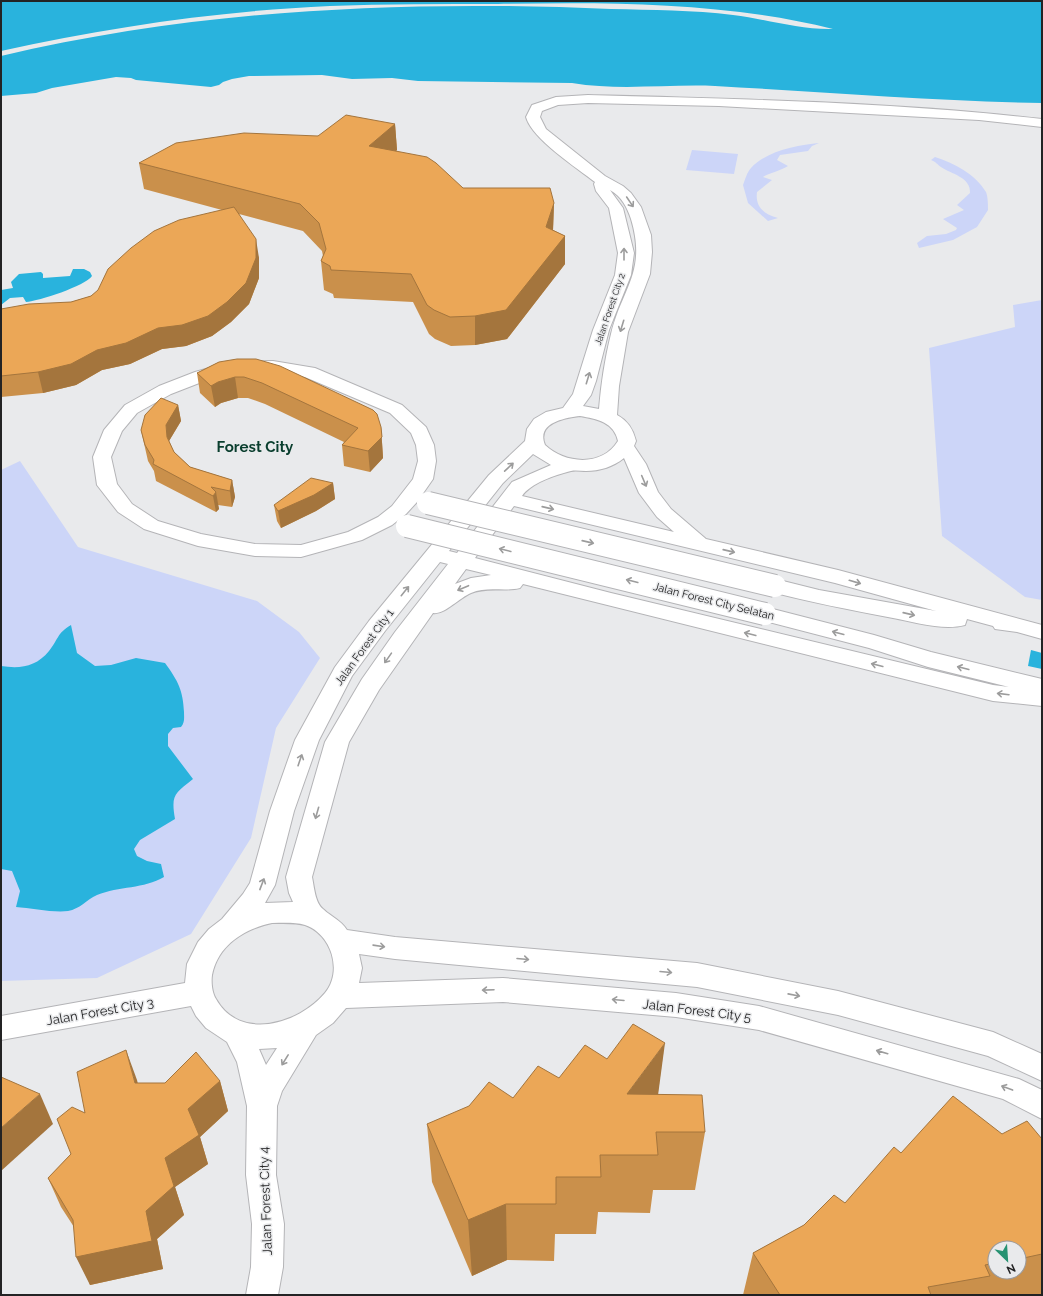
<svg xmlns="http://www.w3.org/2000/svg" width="1043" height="1296" viewBox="0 0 1043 1296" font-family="Raleway,sans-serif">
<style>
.green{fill:#ccd5f8}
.water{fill:#29b3dd}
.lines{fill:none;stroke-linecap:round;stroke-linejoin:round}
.minor-casing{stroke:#b4b4b7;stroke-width:2}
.minor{fill:#fff;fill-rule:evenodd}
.minor-bridge-casing{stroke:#b4b4b7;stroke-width:24;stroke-linecap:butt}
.minor-bridge{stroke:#fff;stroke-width:22}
.wall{fill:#ca904b;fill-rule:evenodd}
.shaded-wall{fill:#a4753d}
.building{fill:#eba757;stroke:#a4753d}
.oneway{stroke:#9c9c9c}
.labels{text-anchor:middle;stroke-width:3;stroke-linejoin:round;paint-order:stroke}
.far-street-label{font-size:9px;fill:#232324;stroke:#e9eaec}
.street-label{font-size:11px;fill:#232324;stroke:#e9eaec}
.near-street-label{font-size:13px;fill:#232324;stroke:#e9eaec}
.district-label{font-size:15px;font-weight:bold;fill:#0a3e2e;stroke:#e9eaec}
</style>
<rect width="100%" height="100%" fill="#e9eaec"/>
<!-- green -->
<g class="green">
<path d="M819,143L812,146L808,151L780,155L777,160L788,166C782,170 767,174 763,177L772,180L757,192C755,207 764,214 778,218L768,221L748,203L743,185C745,180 747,172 751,168C766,151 798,145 819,143Z"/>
<polygon points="692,150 738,154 734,174 686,170"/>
<path d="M935,157C954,163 975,174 986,192C988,197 988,205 988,210L977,227L953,240L919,248L917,243L927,236L946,234L956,230L957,228L943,219L964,210L957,205L970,193C971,177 951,174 941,167C937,164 936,162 931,160Z"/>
<polygon points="1042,300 1042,600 1025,597 942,536 929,348 1015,327 1013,305"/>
<polygon points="20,461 78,547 257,601 299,632 320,658 276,728 251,838 191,934 97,978 1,981 1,470"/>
</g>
<!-- water -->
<g class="water">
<path d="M1,1H1042V103C933,101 824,92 715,86C668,84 619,91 572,83L418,81L392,78L352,79L322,75L249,76L232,79L223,82L219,85L211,87L136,80L131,78L116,77L52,88L36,93L1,96V56C200,9 407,0 611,9C652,10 693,10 733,15C766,19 800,30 833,29C725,2 609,2 498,4C442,4 386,4 330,6C219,11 109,27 1,51Z"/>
<path d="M73,269H84L90,272L92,276C85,286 39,301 26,302L23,297L10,298L1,305V290L13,288L11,282L19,274L41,272L43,274V278L70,276Z"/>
<path d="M71,625L77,653L95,666L111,665L136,658L165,663C178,681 183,690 184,712C184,718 185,722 181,727L173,728L168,734V746L193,779C174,794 171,795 175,819L140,840L134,849L137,856L147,861L161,864L164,877C144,889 119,886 97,895C86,900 80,909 68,911C54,913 31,908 16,907L20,891L12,871L1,869V666C20,669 36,667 49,651C58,640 57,633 71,625Z"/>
<polygon points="1031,650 1042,653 1042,669 1028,666"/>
</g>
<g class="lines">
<!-- minor casing -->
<g class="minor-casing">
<g id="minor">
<path d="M588,95C739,99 892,102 1042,119V127L979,120L719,106L588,103L558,105L542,111L540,117L546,129L605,176L623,186L631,193L641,207L651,235L652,252L650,274L628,332L619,386L617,415C628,421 633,429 636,441L634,446L646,464L658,492L671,509L706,539L838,570L1042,625V639L1017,632L995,629L993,626L967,619L965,625C943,631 915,622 893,618C851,610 809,602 768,591L765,586L768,581L775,579L819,590L936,611L835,583L514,506L475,558L611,593L993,685L1009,687L928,667L869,648L757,619L754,614L757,609L765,607L874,635L931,652L1042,679V706L993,701L523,584L520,588C504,592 487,586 471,593C459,598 444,615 433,613L379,690L349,742L312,877C314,886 315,903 323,909C331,917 340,919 347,930L395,937L697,963L838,991L993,1032L1042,1054V1081L988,1056L838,1015L697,987L395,959L359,954L362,968L359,983L503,978L676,993L759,1006L1019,1079L1042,1090V1119L1003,1099L759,1030L676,1017L503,1002L346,1008L333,1023L316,1035L282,1091L277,1106L276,1175L284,1224L283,1267L278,1295H246L251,1267L252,1224L246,1175L247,1106L237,1062L227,1042L206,1028L196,1016L191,1006L1,1040V1016L185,983L187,964L198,942L209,929L222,919L243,894L250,883L270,811L295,740L335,667L369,621L489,475L525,441L527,429L534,419L546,412L563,408L573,394L593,330L615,275L618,253L609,208L596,191L594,184L595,182C577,168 532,139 526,117L532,105L556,97ZM610,190C622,197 627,207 631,219C647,272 622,288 611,334C605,358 601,384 599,409L583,406L591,395L596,381L609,330L631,275L634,253L623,208ZM580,416C597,419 614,422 618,441C602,467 565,464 545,445C536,423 564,418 580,416ZM533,454L551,465L512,482L457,553L449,551L503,483ZM624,458L639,493L657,517L674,532L522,496C531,483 555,475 571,471C575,470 581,471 586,471C599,471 613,467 624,458ZM440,562L448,564L395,632L362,679L325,742L286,877L289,893L293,902L265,903L275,885L294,811L319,740L352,676L385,631ZM466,569L491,575L471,578L455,584ZM272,923C283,923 295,922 305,925C332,934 343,972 325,993C299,1024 240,1042 216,999C212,993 211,982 212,975C218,945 244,929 272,923ZM277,1048L266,1065L259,1049Z"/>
<path d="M273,361L315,368L402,405L426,427L434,445L436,461L433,479L417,502L406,514L392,525L362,540L301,557L255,556L198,546L144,529L118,512L97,485L93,457L104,430L125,405L159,386L195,372L231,362ZM273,371L305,377L390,413L411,433L416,445L418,461L413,479L392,506L378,517L348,532L301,545L255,544L201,534L158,521L132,504L117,484L111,457L122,431L137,413L171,394L207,380L232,372Z"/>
</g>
</g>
<!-- minor -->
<use href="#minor" class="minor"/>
<!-- minor-bridge casing -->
<g class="minor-bridge-casing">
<g id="minor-bridge">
<polyline points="428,503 775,586"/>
<polyline points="407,526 765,614"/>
</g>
</g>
<!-- minor-bridge -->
<use href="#minor-bridge" class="minor-bridge"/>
</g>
<!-- wall -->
<g class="wall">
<polygon points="395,124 397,150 396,151 463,188 554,203 553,230 565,236 565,264 507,339 475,345 451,346 435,339 429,334 413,302 334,298 333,294 324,290 321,261 323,256 322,251 303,231 239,214 259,258 259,278 249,304 231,322 212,336 186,346 162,349 130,364 102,370 76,385 43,393 1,397 1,309 71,302 91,296 222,210 144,189 139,163"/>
<polygon points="219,362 381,427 383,458 370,472 344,466 342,445 344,442 265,404 248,398 238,398 221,403 215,407 200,393 197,373"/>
<polygon points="178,405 181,421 169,441 174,452 190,467 232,480 235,497 232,507 218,505 219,509 216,512 156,481 154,471 148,461 141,430"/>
<polygon points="333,483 335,499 316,511 281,528 277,521 274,505"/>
<polygon points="559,1078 658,1094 705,1132 695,1190 653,1190 650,1213 598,1212 596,1234 555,1234 554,1261 507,1260 472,1276 432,1182 427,1124 513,1098"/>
<polygon points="137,1080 137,1083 165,1083 220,1081 228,1111 200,1137 208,1164 175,1187 184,1215 157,1239 163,1269 90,1285 74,1227 61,1207 48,1178 71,1154 85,1113"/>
<path d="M1002,1134L1042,1139V1295H743L753,1253L845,1203L901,1153ZM995,1248H1019V1272H995Z"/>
</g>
<!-- shaded-wall -->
<g class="shaded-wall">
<polygon points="395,124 397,150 371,172 369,146"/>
<polygon points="554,203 553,230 546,227"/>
<polygon points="565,236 565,264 507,339 475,345 475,316"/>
<polygon points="256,239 259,258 259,278 249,304 231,322 212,336 186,346 162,349 130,364 102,370 76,385 43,393 38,372 97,350 158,328"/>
<polygon points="235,377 238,398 221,403 215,407 211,386 218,382"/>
<polygon points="178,405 181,421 169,441 167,437 166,425"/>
<polygon points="381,427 383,458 370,472 368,451"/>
<polygon points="232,480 235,497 232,507 230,491"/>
<polygon points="333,483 335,499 316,511 281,528 278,511"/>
<polygon points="216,492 219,509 216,512 213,496"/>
<polygon points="665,1043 657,1103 627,1094"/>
<polygon points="126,1050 137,1080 145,1113 135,1083"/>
<polygon points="220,1081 228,1111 200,1137 208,1164 175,1187 184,1215 157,1239 163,1269 90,1285 76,1257 165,1158 188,1109"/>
<polygon points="40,1094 53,1124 1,1171 1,1128"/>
<polygon points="506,1204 507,1260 472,1276 468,1220"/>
</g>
<!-- building -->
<g class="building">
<polygon points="346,115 395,124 369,146 427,157 436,163 463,188 550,188 554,203 546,227 565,236 506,310 475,316 450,317 434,310 427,305 411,274 331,270 330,266 321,261 326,249 319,223 300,204 139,163 176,143 244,133 318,136"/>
<polygon points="234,207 256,239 256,258 246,283 227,302 208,316 182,325 158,328 126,343 97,350 71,364 38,372 1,376 1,309 29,304 71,302 91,296 98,290 108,269 131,248 154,231 179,220"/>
<polygon points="237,359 256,359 280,366 373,410 377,414 381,427 382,437 368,451 342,445 358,428 262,383 244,377 235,377 218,382 211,386 197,373 219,362"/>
<polygon points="161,398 178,405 166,425 167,437 174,452 190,467 232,480 230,491 211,487 216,492 213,496 153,464 154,460 145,445 141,430 145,415"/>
<polygon points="311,478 333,483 314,495 278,511 274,505"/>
<polygon points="633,1024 665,1043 627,1094 702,1095 705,1132 656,1132 658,1155 600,1155 601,1177 556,1177 556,1204 506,1204 468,1220 427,1124 469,1106 489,1082 513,1098 538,1066 559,1078 585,1045 607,1059"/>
<polygon points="126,1050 135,1083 165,1083 196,1052 220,1081 188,1109 199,1135 165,1158 174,1186 146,1211 152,1241 76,1257 73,1220 48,1178 71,1154 57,1119 72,1107 85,1113 77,1072"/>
<polygon points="1,1077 40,1094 1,1128"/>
<polygon points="953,1096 1002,1134 1027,1121 1042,1139 1042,1254 1019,1259 1019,1248 995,1248 995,1263 985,1265 990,1276 928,1287 931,1295 780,1295 753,1253 804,1225 834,1195 845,1203 894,1147 901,1153"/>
</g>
<!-- one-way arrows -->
<defs><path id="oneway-shaft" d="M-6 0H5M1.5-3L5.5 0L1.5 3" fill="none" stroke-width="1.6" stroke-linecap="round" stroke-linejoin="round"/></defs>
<g class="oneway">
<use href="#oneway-shaft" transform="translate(630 202) rotate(56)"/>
<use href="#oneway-shaft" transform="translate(624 254) rotate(-90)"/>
<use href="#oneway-shaft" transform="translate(622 326) rotate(107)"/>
<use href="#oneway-shaft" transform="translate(588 378) rotate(-73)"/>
<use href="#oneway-shaft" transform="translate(509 467) rotate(-43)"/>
<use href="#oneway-shaft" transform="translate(644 481) rotate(67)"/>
<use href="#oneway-shaft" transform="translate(548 508) rotate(13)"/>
<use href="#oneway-shaft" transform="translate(588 542) rotate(13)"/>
<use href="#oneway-shaft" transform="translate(505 550) rotate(-166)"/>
<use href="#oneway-shaft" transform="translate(729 551) rotate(13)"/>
<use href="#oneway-shaft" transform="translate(632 581) rotate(-166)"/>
<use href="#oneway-shaft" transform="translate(855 582) rotate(16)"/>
<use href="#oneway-shaft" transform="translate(463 588) rotate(157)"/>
<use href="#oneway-shaft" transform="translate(405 591) rotate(-51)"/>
<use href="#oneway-shaft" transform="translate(909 614) rotate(13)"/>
<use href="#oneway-shaft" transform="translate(838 633) rotate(-165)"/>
<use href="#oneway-shaft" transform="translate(750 634) rotate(-166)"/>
<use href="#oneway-shaft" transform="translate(388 658) rotate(125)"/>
<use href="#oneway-shaft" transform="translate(877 665) rotate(-166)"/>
<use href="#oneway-shaft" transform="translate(963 668) rotate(-166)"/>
<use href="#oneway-shaft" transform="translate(1003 694) rotate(-173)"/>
<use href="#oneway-shaft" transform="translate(300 760) rotate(-71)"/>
<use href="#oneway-shaft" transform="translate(317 813) rotate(106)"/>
<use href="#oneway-shaft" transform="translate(262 884) rotate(-69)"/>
<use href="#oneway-shaft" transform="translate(379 946) rotate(8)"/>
<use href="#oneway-shaft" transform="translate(523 959) rotate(5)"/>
<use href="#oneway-shaft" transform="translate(666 972) rotate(5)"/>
<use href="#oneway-shaft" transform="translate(488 990) rotate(178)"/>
<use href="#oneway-shaft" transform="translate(794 995) rotate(11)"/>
<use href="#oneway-shaft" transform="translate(618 1000) rotate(-175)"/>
<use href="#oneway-shaft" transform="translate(882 1052) rotate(-164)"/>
<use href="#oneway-shaft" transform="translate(285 1060) rotate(122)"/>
<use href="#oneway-shaft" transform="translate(1007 1088) rotate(-160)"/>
</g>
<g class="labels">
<!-- far-street labels -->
<g class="far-street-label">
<text transform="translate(610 309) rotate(-71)" y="3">Jalan Forest City 2</text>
</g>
<!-- street labels -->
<g class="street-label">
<text transform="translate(714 601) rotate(14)" y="4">Jalan Forest City Selatan</text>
<text transform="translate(364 647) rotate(-54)" y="4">Jalan Forest City 1</text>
</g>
<!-- near-street labels -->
<g class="near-street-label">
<text transform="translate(697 1010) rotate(7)" y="5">Jalan Forest City 5</text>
<text transform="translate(100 1011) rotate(-10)" y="5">Jalan Forest City 3</text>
<text transform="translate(265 1201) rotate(-92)" y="5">Jalan Forest City 4</text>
</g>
<!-- district labels -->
<g class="district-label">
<text x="255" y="452">Forest City</text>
</g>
</g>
<!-- border -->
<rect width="1043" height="1296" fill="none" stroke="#232324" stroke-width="4"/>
<!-- north arrow -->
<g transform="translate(1007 1260) rotate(155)"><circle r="19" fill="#e9eaec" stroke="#9a9a9c"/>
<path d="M0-3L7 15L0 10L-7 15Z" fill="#279272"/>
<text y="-6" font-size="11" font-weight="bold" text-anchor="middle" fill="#232324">N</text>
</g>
</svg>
